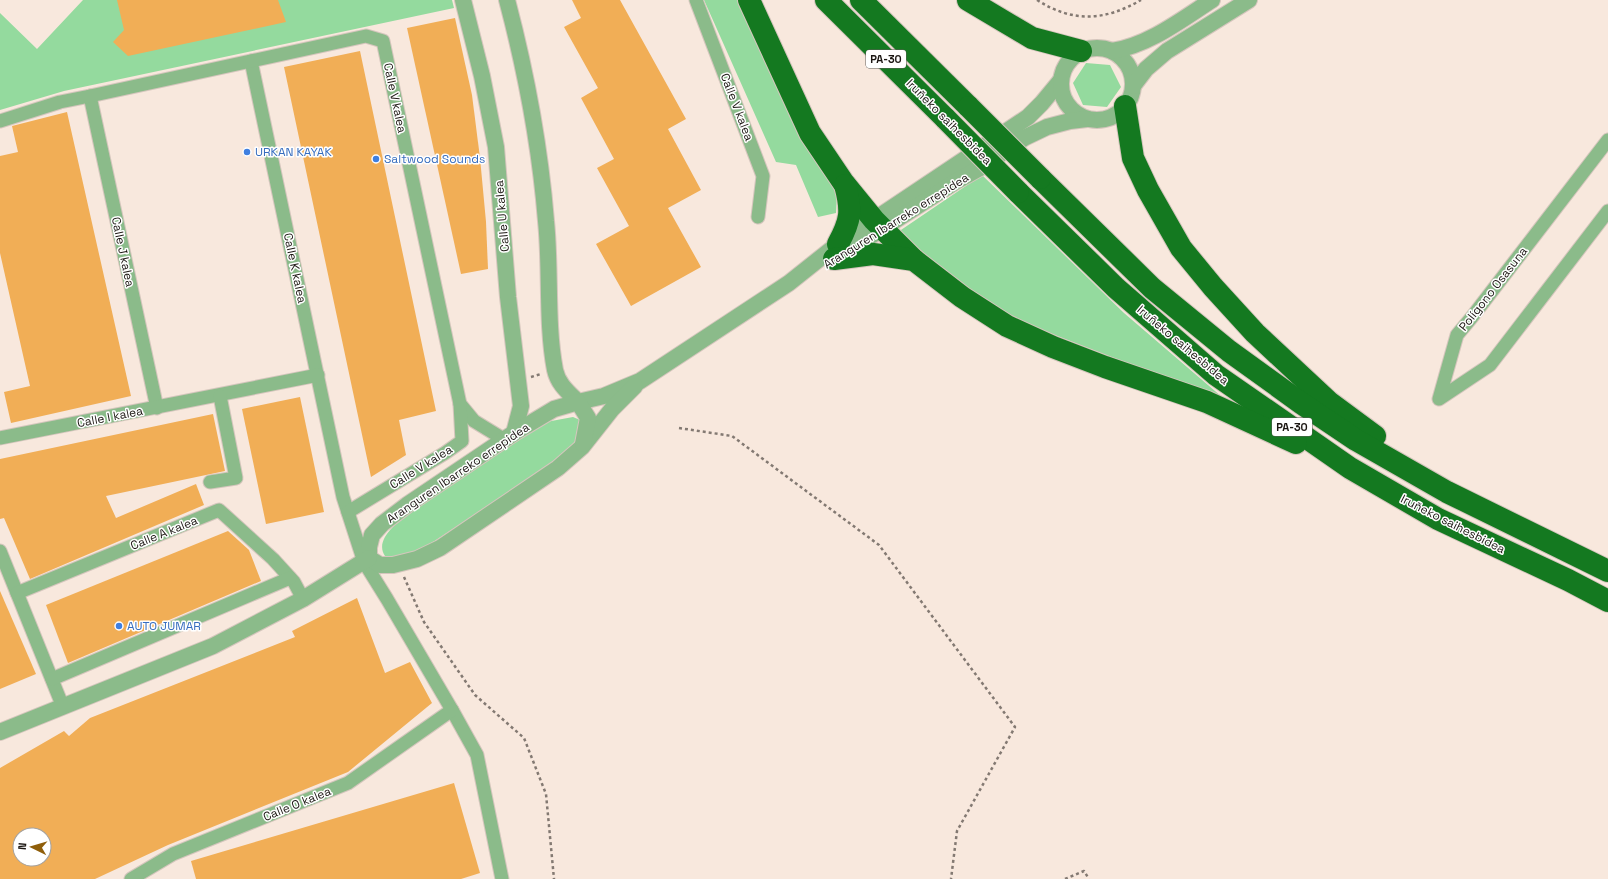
<svg xmlns="http://www.w3.org/2000/svg" width="1608" height="879" viewBox="0 0 1608 879" font-family="'Space Grotesk',sans-serif">
<style>
.green{fill:#94da9e}
.building{fill:#f1ae56;fill-rule:evenodd}
.lines{fill:none;stroke-linecap:round;stroke-linejoin:round}
.minor-casing{stroke:#d5c6bd;stroke-width:15}
.tertiary-casing{stroke:#d5c6bd;stroke-width:18}
.motorway-casing{stroke:#d5c6bd;stroke-width:24}
.path{stroke:#837972;stroke-width:2.5;stroke-dasharray:3 3;stroke-linecap:butt}
.minor{stroke:#8bbb8a;stroke-width:13}
.tertiary{stroke:#8bbb8a;stroke-width:16}
.motorway{stroke:#147920;stroke-width:22}
.motorway-bridge-casing{stroke:#d5c6bd;stroke-width:24;stroke-linecap:butt}
.motorway-bridge{stroke:#147920;stroke-width:22}
.shop-dot{fill:#3f7fe0;stroke:#fff;stroke-width:1.5}
.labels{text-anchor:middle;stroke-width:3;stroke-linejoin:round;paint-order:stroke}
.shield{fill:#fff;stroke:#5f5c59;stroke-width:1}
.shield-label{font-size:11px;font-weight:bold;fill:#1b1612}
.street-label{font-size:12px;fill:#1b1612;stroke:#fff}
.shop-label{font-size:12px;fill:#366cbe;stroke:#fff;text-anchor:start}
</style>
<rect width="100%" height="100%" fill="#f8e8dd"/>
<!-- green -->
<g class="green">
<polygon points="83,0 452,0 454,8 64,91 0,110 0,13 37,49"/>
<polygon points="704,0 737,0 804,142 837,193 836,213 818,217 796,165 776,162"/>
<polygon points="1086,63 1110,65 1121,87 1107,107 1083,105 1073,83"/>
<polygon points="982,175 1124,313 1229,403 1019,321 926,261 898,232"/>
<path d="M573,417L580,420L579,436L570,449L555,462L424,548C414,553 396,559 385,556C374,540 397,523 408,513L546,422Z"/>
</g>
<!-- building -->
<g class="building">
<polygon points="117,0 278,0 286,22 128,56 113,42 124,30"/>
<polygon points="572,0 620,0 686,119 668,129 701,190 668,208 701,267 631,306 596,244 629,226 597,168 614,159 581,98 598,88 564,27 581,18"/>
<polygon points="455,18 472,95 480,158 486,222 488,269 461,274 407,28"/>
<polygon points="360,51 436,411 399,420 406,455 371,477 284,67"/>
<polygon points="67,112 131,396 11,423 4,392 30,386 0,253 0,156 18,152 12,126"/>
<polygon points="300,397 324,512 266,524 242,409"/>
<polygon points="213,414 225,471 106,496 116,518 196,484 204,505 30,579 4,518 0,519 0,459"/>
<polygon points="228,531 249,550 261,581 68,663 46,605"/>
<polygon points="0,591 36,674 0,689"/>
<path d="M357,598L385,673L410,662L432,703L348,772L168,845L95,879H0V768L64,731L69,736L90,718L295,637L292,631ZM20,835H44V859H20Z"/>
<polygon points="454,783 480,873 461,879 196,879 191,861"/>
</g>
<g class="lines">
<!-- minor casing -->
<g class="minor-casing">
<g id="minor">
<polyline points="696,0 763,176 758,217"/>
<polyline points="251,61 343,497 364,562 387,599 452,710 477,755 502,879"/>
<polyline points="90,96 157,408"/>
<polyline points="0,121 60,102 90,96 366,36 383,41 460,404 474,421 505,440"/>
<polyline points="1608,140 1472,317 1457,335 1439,399 1490,365 1608,211"/>
<polyline points="0,438 318,375"/>
<polyline points="210,482 236,478 220,396"/>
<polyline points="348,512 445,453 462,441 460,404"/>
<polyline points="0,551 63,707"/>
<polyline points="17,593 219,510 273,559 294,582 303,599"/>
<polyline points="52,679 290,578"/>
<polyline points="131,879 173,854 348,783 452,710"/>
</g>
</g>
<!-- tertiary casing -->
<g class="tertiary-casing">
<g id="tertiary">
<polyline points="463,0 482,76 496,147 508,297 521,406 514,433"/>
<path d="M507,0C526,72 540,147 546,221C551,269 546,323 555,370C558,384 568,392 578,402L604,396L640,381L789,283L838,244L1028,117L1042,103L1061,80"/>
<circle cx="1097" cy="84" r="36"/>
<path d="M1112,51C1149,45 1181,20 1212,0"/>
<polyline points="1133,86 1146,69 1167,51 1249,0"/>
<polyline points="838,257 955,182 978,169 1024,138 1047,127 1070,121 1087,119"/>
<polyline points="369,558 380,565 393,565 417,559 440,548 558,468 582,447 612,409 635,386"/>
<polyline points="369,558 369,547 372,535 382,524 407,505 514,433 554,409 578,402 588,418 583,444"/>
<polyline points="0,732 213,646 303,599 369,558"/>
</g>
</g>
<!-- motorway casing -->
<g class="motorway-casing">
<g id="motorway">
<polyline points="749,0 810,133 843,182 874,220 914,260"/>
<polyline points="826,0 946,119"/>
<polyline points="861,0 969,107"/>
<polyline points="968,0 1032,38 1081,51"/>
<polyline points="1125,106 1133,158 1148,190 1181,248 1213,287 1255,333 1329,402 1375,436"/>
<polyline points="1040,178 1152,288 1229,351 1301,403 1356,440 1447,492 1608,571"/>
<polyline points="1018,192 1116,288 1216,375 1350,468 1438,519 1568,580 1608,601"/>
<path d="M838,244C851,220 852,211 845,185"/>
<polyline points="834,259 873,254 914,260 962,297 1007,326 1053,347 1105,367 1207,402 1296,443"/>
</g>
</g>
<!-- path -->
<g class="path">
<path d="M1037,0C1073,23 1105,21 1141,0"/>
<polyline points="531,377 541,374"/>
<polyline points="679,428 732,436 879,545 1015,727 957,831 951,879"/>
<polyline points="404,577 424,622 475,695 524,738 546,794 554,879"/>
<polyline points="1065,879 1084,871 1089,879"/>
</g>
<!-- minor -->
<use href="#minor" class="minor"/>
<!-- tertiary -->
<use href="#tertiary" class="tertiary"/>
<!-- motorway -->
<use href="#motorway" class="motorway"/>
<!-- motorway-bridge casing -->
<g class="motorway-bridge-casing">
<g id="motorway-bridge">
<polyline points="969,107 1040,178"/>
<polyline points="946,119 1018,192"/>
</g>
</g>
<!-- motorway-bridge -->
<use href="#motorway-bridge" class="motorway-bridge"/>
</g>
<!-- markers -->
<g class="shop-dot">
<circle cx="247" cy="152" r="4"/>
<circle cx="376" cy="159" r="4"/>
<circle cx="119" cy="626" r="4"/>
</g>
<g class="labels">
<!-- shield labels -->
<g class="shield">
<rect x="866" y="50" width="40" height="18" rx="3"/>
<rect x="1272" y="418" width="40" height="18" rx="3"/>
</g>
<g class="shield-label">
<text x="886" y="63">PA-30</text>
<text x="1292" y="431">PA-30</text>
</g>
<!-- street labels -->
<g class="street-label">
<text transform="translate(395 98) rotate(78)" y="4">Calle V kalea</text>
<text transform="translate(737 107) rotate(69)" y="4">Calle V kalea</text>
<text transform="translate(949 122) rotate(45)" y="4">Iruñeko saihesbidea</text>
<text transform="translate(502 216) rotate(-95)" y="4">Calle U kalea</text>
<text transform="translate(896 221) rotate(-32)" y="4">Aranguren Ibarreko errepidea</text>
<text transform="translate(123 252) rotate(78)" y="4">Calle J kalea</text>
<text transform="translate(295 268) rotate(78)" y="4">Calle K kalea</text>
<text transform="translate(1493 289) rotate(-52)" y="4">Polígono Osasuna</text>
<text transform="translate(1183 345) rotate(40)" y="4">Iruñeko saihesbidea</text>
<text transform="translate(110 417) rotate(-11)" y="4">Calle I kalea</text>
<text transform="translate(421 467) rotate(-32)" y="4">Calle V kalea</text>
<text transform="translate(458 473) rotate(-34)" y="4">Aranguren Ibarreko errepidea</text>
<text transform="translate(1453 524) rotate(27)" y="4">Iruñeko saihesbidea</text>
<text transform="translate(164 533) rotate(-22)" y="4">Calle A kalea</text>
<text transform="translate(297 804) rotate(-22)" y="4">Calle O kalea</text>
</g>
<!-- shop labels -->
<g class="shop-label">
<text x="255" y="156">URKAN KAYAK</text>
<text x="384" y="163">Saltwood Sounds</text>
<text x="127" y="630">AUTO JUMAR</text>
</g>
</g>
<!-- north arrow -->
<g transform="translate(32 847) rotate(275)"><circle r="19" fill="#ffffff" stroke="#a4a2a0"/>
<path d="M0-3L7 15L0 10L-7 15Z" fill="#8f5e0a"/>
<text y="-6" font-size="11" font-weight="bold" text-anchor="middle" fill="#1b1612">N</text>
</g>
</svg>
